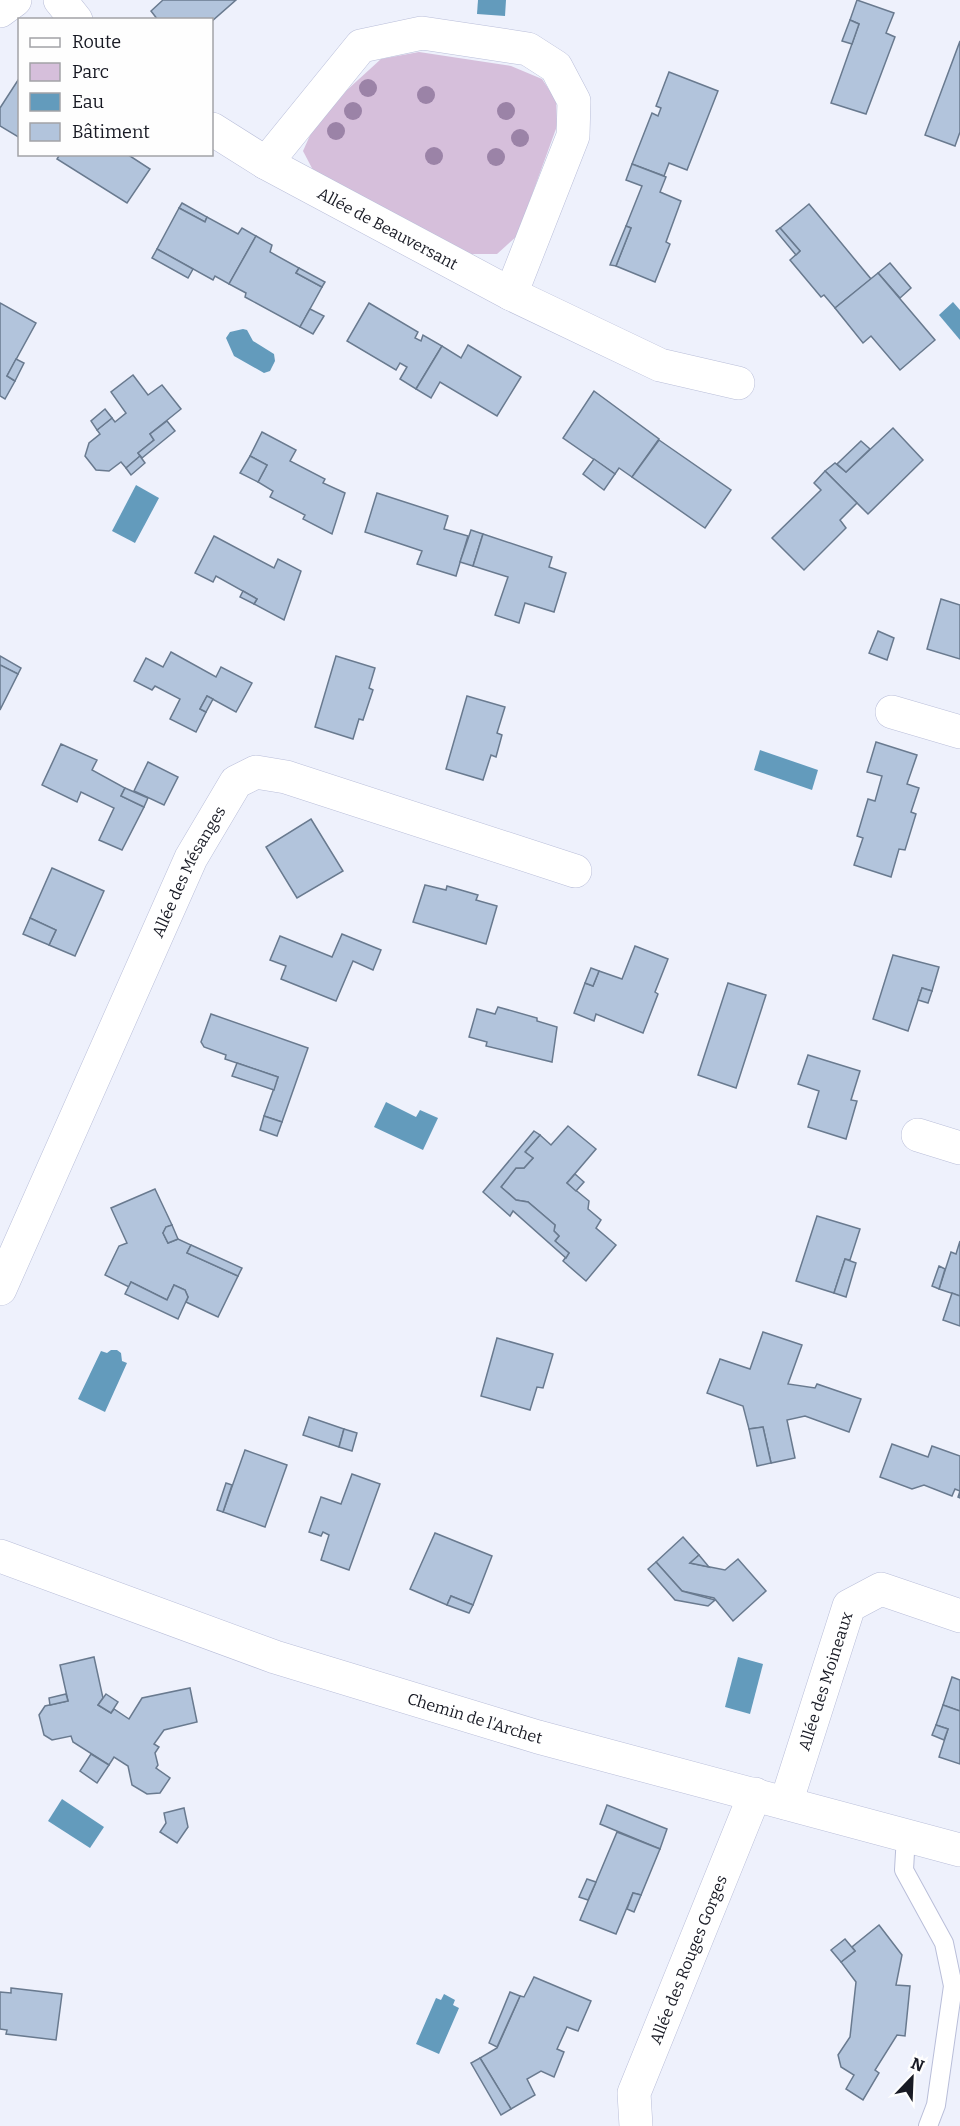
<svg xmlns="http://www.w3.org/2000/svg" width="960" height="2126" viewBox="0 0 960 2126" font-family="Bitter,serif">
<style>
.green{fill:#d6bfdb}
.water{fill:#639bbc}
.building{fill:#b2c4dc;stroke:#697a8f;stroke-width:1.5}
.lines{fill:none;stroke-linecap:round;stroke-linejoin:round}
.lane-casing{stroke:#b9bed9;stroke-width:20}
.street-casing{stroke:#b9bed9;stroke-width:34}
.lane{stroke:#fff;stroke-width:18}
.street{stroke:#fff;stroke-width:33}
.tree{fill:#9b83a7}
.labels{text-anchor:middle;stroke-width:4.5;stroke-linejoin:round;paint-order:stroke}
.street-label{font-size:16px;fill:#181a24;stroke:#fefefe}
</style>
<rect width="100%" height="100%" fill="#eef1fc"/>
<!-- green -->
<polygon class="green" points="419,52 511,66 542,79 556,100 557,126 517,236 497,254 471,254 314,172 303,151 312,131 347,90 381,59"/>
<!-- water -->
<g class="water">
<polygon points="478,0 506,0 505,16 477,14"/>
<polygon points="953,302 960,310 960,340 939,315"/>
<polygon points="243,329 247,330 253,341 274,354 275,361 270,371 264,373 234,356 226,338 230,332"/>
<polygon points="136,485 159,498 135,543 112,531"/>
<polygon points="760,750 818,770 812,790 754,770"/>
<polygon points="386,1102 416,1117 420,1110 438,1118 423,1150 374,1127"/>
<polygon points="111,1350 117,1350 121,1353 122,1361 127,1363 105,1412 78,1399 101,1351 107,1353"/>
<polygon points="738,1657 763,1664 750,1714 725,1707"/>
<polygon points="62,1799 104,1827 90,1848 48,1821"/>
<polygon points="444,1994 455,2000 453,2005 459,2008 439,2054 416,2044 436,1998 441,2000"/>
</g>
<!-- building -->
<g class="building">
<polygon points="163,0 236,0 212,21 212,20 158,20 151,11"/>
<polygon points="857,0 894,13 886,33 895,37 866,114 831,103 859,24 850,20"/>
<polygon points="850,20 859,24 852,44 842,41"/>
<polygon points="960,41 960,132 955,146 925,135"/>
<polygon points="669,72 718,91 687,170 669,163 664,176 632,164 652,113 658,116 661,108 656,106"/>
<polygon points="20,77 20,138 0,126 0,108"/>
<polygon points="60,154 127,154 150,169 127,203 57,159"/>
<polygon points="632,164 666,177 660,192 681,201 666,242 670,244 655,282 616,266 631,228 626,226 642,186 626,180"/>
<polygon points="182,203 207,217 205,222 179,208"/>
<polygon points="809,204 871,279 835,308 824,295 821,297 790,260 800,251 780,228"/>
<polygon points="179,208 205,222 207,217 238,234 242,228 256,236 229,284 215,276 213,280 157,249"/>
<polygon points="626,226 631,228 616,266 610,265"/>
<polygon points="780,228 800,251 796,255 776,231"/>
<polygon points="256,236 272,245 270,252 299,268 296,273 322,287 300,327 245,297 246,293 229,284"/>
<polygon points="157,249 193,269 188,278 152,258"/>
<polygon points="890,263 911,288 900,298 878,273"/>
<polygon points="299,268 325,282 322,287 296,273"/>
<polygon points="878,273 935,340 900,370 871,336 863,343 835,308"/>
<polygon points="0,303 36,323 7,376 15,381 5,399 0,396"/>
<polygon points="369,303 418,332 415,338 421,341 423,335 442,346 416,389 400,379 407,367 400,363 396,370 347,341"/>
<polygon points="310,309 324,316 313,334 300,327"/>
<polygon points="468,345 521,377 497,416 440,382 431,398 416,389 442,346 461,358"/>
<polygon points="16,359 24,363 15,381 7,376"/>
<polygon points="133,375 148,395 162,385 181,409 150,434 154,440 138,453 140,456 126,468 121,462 109,471 96,470 85,456 89,443 100,434 97,430 112,418 115,422 126,413 111,392"/>
<polygon points="594,391 659,439 632,477 619,468 615,474 563,438"/>
<polygon points="105,409 112,418 97,430 91,421"/>
<polygon points="167,421 175,431 142,458 138,453 154,440 150,434"/>
<polygon points="893,428 923,460 868,514 825,471 835,463 846,472"/>
<polygon points="262,432 296,450 290,461 325,479 323,483 345,493 332,534 303,519 305,515 270,497 273,491 258,482 267,465 250,456"/>
<polygon points="659,440 731,490 705,528 632,477"/>
<polygon points="861,441 870,449 846,472 837,464"/>
<polygon points="140,456 145,463 131,475 126,468"/>
<polygon points="250,456 267,465 258,482 240,473"/>
<polygon points="594,459 615,474 604,490 583,474"/>
<polygon points="825,471 857,503 840,520 846,528 804,570 772,538 821,490 814,483"/>
<polygon points="377,493 448,516 444,529 468,536 456,576 417,564 422,551 365,532"/>
<polygon points="471,530 483,534 473,566 460,562"/>
<polygon points="483,534 552,557 549,567 566,573 554,612 525,603 519,623 495,615 508,577 473,566"/>
<polygon points="214,536 274,568 278,559 301,571 284,620 254,604 257,599 216,576 213,582 195,573"/>
<polygon points="243,591 257,599 254,604 240,597"/>
<polygon points="941,599 960,605 960,659 927,649"/>
<polygon points="878,631 894,638 887,660 869,653"/>
<polygon points="171,652 216,677 221,667 252,683 236,712 207,696 200,709 206,712 196,732 170,719 180,699 155,686 152,690 134,681 146,658 163,667"/>
<polygon points="0,656 21,668 18,674 0,665"/>
<polygon points="336,656 375,668 369,688 373,690 363,720 359,719 353,739 315,727"/>
<polygon points="0,665 18,674 0,710"/>
<polygon points="207,696 213,699 206,712 200,709"/>
<polygon points="467,696 505,707 497,733 502,735 496,757 491,755 483,780 446,769"/>
<polygon points="876,742 917,755 907,784 919,788 911,812 916,814 905,850 899,849 891,877 854,865 863,838 857,836 868,799 875,801 882,776 867,772"/>
<polygon points="61,744 97,760 92,770 125,788 121,796 144,807 122,850 99,840 114,808 81,792 77,802 42,785"/>
<polygon points="148,762 178,777 164,805 134,791"/>
<polygon points="125,788 148,798 144,807 121,796"/>
<polygon points="311,819 343,871 297,898 266,847"/>
<polygon points="52,868 104,891 75,956 49,945 56,930 30,918"/>
<polygon points="425,885 446,890 447,886 478,895 476,900 497,906 486,944 413,922"/>
<polygon points="30,918 56,930 49,945 23,934"/>
<polygon points="342,934 381,950 373,970 353,961 336,1001 281,979 286,966 270,960 280,936 332,957"/>
<polygon points="635,946 668,959 655,992 658,994 643,1033 596,1014 594,1021 574,1013 585,983 593,986 599,971 622,979"/>
<polygon points="893,955 939,967 932,991 922,988 908,1031 873,1019"/>
<polygon points="591,968 599,971 593,986 585,983"/>
<polygon points="728,983 766,995 736,1088 698,1075"/>
<polygon points="922,988 932,991 928,1003 918,1000"/>
<polygon points="498,1007 537,1018 537,1021 557,1027 552,1062 486,1046 487,1042 469,1037 477,1009 495,1014"/>
<polygon points="211,1014 308,1048 282,1122 264,1116 278,1077 225,1059 226,1055 204,1047 201,1042"/>
<polygon points="808,1055 860,1071 851,1100 857,1101 846,1139 808,1127 819,1091 798,1084"/>
<polygon points="237,1063 278,1077 274,1090 232,1076"/>
<polygon points="264,1116 282,1122 277,1136 260,1130"/>
<polygon points="568,1126 596,1149 567,1183 589,1201 588,1209 601,1220 596,1228 616,1245 586,1281 563,1261 569,1253 555,1241 559,1236 554,1231 555,1225 528,1202 516,1200 501,1187 516,1168 524,1168 533,1158 525,1152 540,1135 551,1145"/>
<polygon points="534,1131 540,1135 525,1152 533,1158 524,1168 516,1168 501,1187 516,1200 528,1202 555,1225 554,1231 559,1236 555,1241 569,1253 566,1258 513,1211 510,1216 483,1192"/>
<polygon points="575,1174 584,1182 576,1191 567,1183"/>
<polygon points="155,1189 172,1225 166,1227 163,1233 168,1243 178,1239 191,1245 187,1253 238,1276 218,1317 186,1302 188,1297 185,1290 174,1285 167,1300 131,1282 129,1287 105,1275 119,1246 127,1243 111,1208"/>
<polygon points="817,1216 860,1229 850,1260 845,1259 834,1293 796,1281"/>
<polygon points="172,1225 178,1239 168,1243 163,1233 166,1227"/>
<polygon points="960,1241 960,1296 939,1289 951,1252 956,1254"/>
<polygon points="191,1245 242,1268 238,1276 187,1253"/>
<polygon points="845,1259 856,1263 846,1297 834,1293"/>
<polygon points="939,1266 945,1269 939,1289 932,1286"/>
<polygon points="131,1282 167,1300 174,1285 185,1290 188,1297 178,1319 125,1294"/>
<polygon points="952,1293 960,1296 960,1326 943,1320"/>
<polygon points="763,1332 802,1345 788,1384 815,1388 817,1384 861,1399 849,1432 805,1416 787,1420 795,1458 771,1463 763,1427 749,1429 743,1406 707,1393 720,1359 750,1369"/>
<polygon points="497,1338 553,1354 543,1388 537,1387 530,1410 481,1396"/>
<polygon points="309,1417 344,1429 339,1447 303,1435"/>
<polygon points="763,1427 771,1463 757,1466 749,1429"/>
<polygon points="344,1429 357,1433 352,1451 339,1447"/>
<polygon points="892,1444 928,1457 932,1446 960,1456 960,1498 958,1497 960,1491 955,1489 952,1496 924,1485 912,1489 880,1477"/>
<polygon points="245,1450 287,1465 265,1527 223,1512"/>
<polygon points="352,1474 380,1484 349,1570 321,1560 329,1535 323,1532 321,1536 309,1532 321,1497 341,1504"/>
<polygon points="226,1483 232,1485 223,1512 217,1510"/>
<polygon points="435,1533 492,1556 473,1605 451,1596 447,1605 410,1589"/>
<polygon points="683,1537 699,1555 690,1563 725,1570 738,1559 766,1591 733,1621 714,1598 682,1591 656,1562"/>
<polygon points="699,1555 709,1567 690,1563"/>
<polygon points="656,1562 682,1591 715,1600 708,1606 675,1600 648,1569"/>
<polygon points="451,1596 473,1605 469,1613 447,1605"/>
<polygon points="94,1657 103,1698 98,1705 111,1713 114,1709 129,1719 142,1698 190,1688 197,1722 164,1730 154,1744 159,1747 155,1753 158,1765 156,1768 170,1778 160,1793 147,1794 132,1785 128,1766 114,1757 109,1765 73,1742 71,1736 52,1740 44,1735 39,1715 45,1706 68,1701 60,1665"/>
<polygon points="952,1677 960,1680 960,1711 943,1705"/>
<polygon points="66,1694 68,1701 50,1705 49,1698"/>
<polygon points="106,1694 118,1702 111,1713 98,1705"/>
<polygon points="943,1705 960,1711 960,1764 939,1757 948,1729 936,1725"/>
<polygon points="936,1725 948,1729 944,1740 932,1735"/>
<polygon points="91,1754 109,1765 97,1783 80,1771"/>
<polygon points="607,1805 667,1829 660,1849 600,1824"/>
<polygon points="184,1808 188,1827 177,1843 160,1832 166,1823 164,1813"/>
<polygon points="617,1832 660,1849 641,1895 633,1893 616,1934 580,1920"/>
<polygon points="587,1879 596,1882 588,1900 579,1897"/>
<polygon points="633,1893 641,1895 634,1912 627,1909"/>
<polygon points="879,1925 902,1955 896,1985 910,1986 905,2036 897,2035 875,2070 879,2073 863,2100 846,2089 854,2075 841,2067 838,2055 850,2037 856,1982 841,1962 855,1951 852,1947"/>
<polygon points="845,1939 855,1951 841,1962 831,1950"/>
<polygon points="534,1977 591,2001 578,2031 567,2027 557,2049 564,2052 554,2077 541,2071 527,2079 535,2095 511,2109 480,2058 497,2048 520,1996 524,1997"/>
<polygon points="11,1988 62,1994 56,2040 6,2034 7,2030 0,2029 0,1992 11,1993"/>
<polygon points="510,1992 520,1996 497,2047 489,2043"/>
<polygon points="480,2058 511,2109 501,2115 471,2063"/>
</g>
<g class="lines">
<!-- lane casing -->
<g class="lane-casing">
<polyline id="lane" points="906,1835 904,1870 944,1943 953,1986 936,2105 928,2126"/>
</g>
<!-- street casing -->
<g class="street-casing">
<g id="street">
<polyline points="60,0 76,20"/>
<polyline points="0,11 15,0"/>
<path id="s1" d="M212,129L266,163L511,294L660,365L738,383"/>
<polyline points="266,163 361,46 422,33 528,49 556,67 574,101 573,136 511,294"/>
<polyline points="892,712 960,732"/>
<polyline points="918,1135 960,1148"/>
<path id="s2" d="M0,1289L191,858L236,782L256,772L286,777L575,871"/>
<path id="s3" d="M0,1556L275,1657L538,1737L960,1850"/>
<path id="s4" d="M786,1803L849,1606L881,1589L960,1616"/>
<path id="s5" d="M636,2126L634,2093L755,1794"/>
</g>
</g>
<!-- lane -->
<use href="#lane" class="lane"/>
<!-- street -->
<use href="#street" class="street"/>
</g>
<!-- trees -->
<g class="tree">
<circle cx="368" cy="88" r="9"/>
<circle cx="426" cy="95" r="9"/>
<circle cx="353" cy="111" r="9"/>
<circle cx="506" cy="111" r="9"/>
<circle cx="336" cy="131" r="9"/>
<circle cx="520" cy="138" r="9"/>
<circle cx="434" cy="156" r="9"/>
<circle cx="496" cy="157" r="9"/>
</g>
<g class="labels">
<!-- street labels -->
<g class="street-label">
<text dy="6" stroke="none"><textPath href="#s1" startOffset="202">Allée de Beauversant</textPath></text>
<text dy="6" stroke="none"><textPath href="#s2" startOffset="458">Allée des Mésanges</textPath></text>
<text dy="6" stroke="none"><textPath href="#s4" startOffset="128">Allée des Moineaux</textPath></text>
<text dy="6" stroke="none"><textPath href="#s3" startOffset="502">Chemin de l'Archet</textPath></text>
<text dy="6" stroke="none"><textPath href="#s5" startOffset="177">Allée des Rouges Gorges</textPath></text>
</g>
</g>
<!-- legend -->
<rect x="18" y="18" width="195" height="138" fill="#fefefe" stroke="#a2a3a7" stroke-width="1.5"/>
<rect x="30" y="38" width="30" height="9" fill="#ffffff" stroke="#a2a3a7" stroke-width="1.5"/>
<text x="72" y="48" font-size="18" fill="#181a24">Route</text>
<rect x="30" y="63" width="30" height="18" fill="#d6bfdb" stroke="#a2a3a7" stroke-width="1.5"/>
<text x="72" y="78" font-size="18" fill="#181a24">Parc</text>
<rect x="30" y="93" width="30" height="18" fill="#639bbc" stroke="#a2a3a7" stroke-width="1.5"/>
<text x="72" y="108" font-size="18" fill="#181a24">Eau</text>
<rect x="30" y="123" width="30" height="18" fill="#b2c4dc" stroke="#a2a3a7" stroke-width="1.5"/>
<text x="72" y="138" font-size="18" fill="#181a24">Bâtiment</text>
<!-- north arrow -->
<g transform="translate(912 2078) rotate(23)" stroke="#fefefe" stroke-width="4.5" paint-order="stroke">
<path d="M0-4.5L10 22L0 15L-10 22Z" fill="#181a24"/>
<text y="-9" font-size="16" font-weight="bold" text-anchor="middle" fill="#181a24">N</text>
</g>
</svg>
